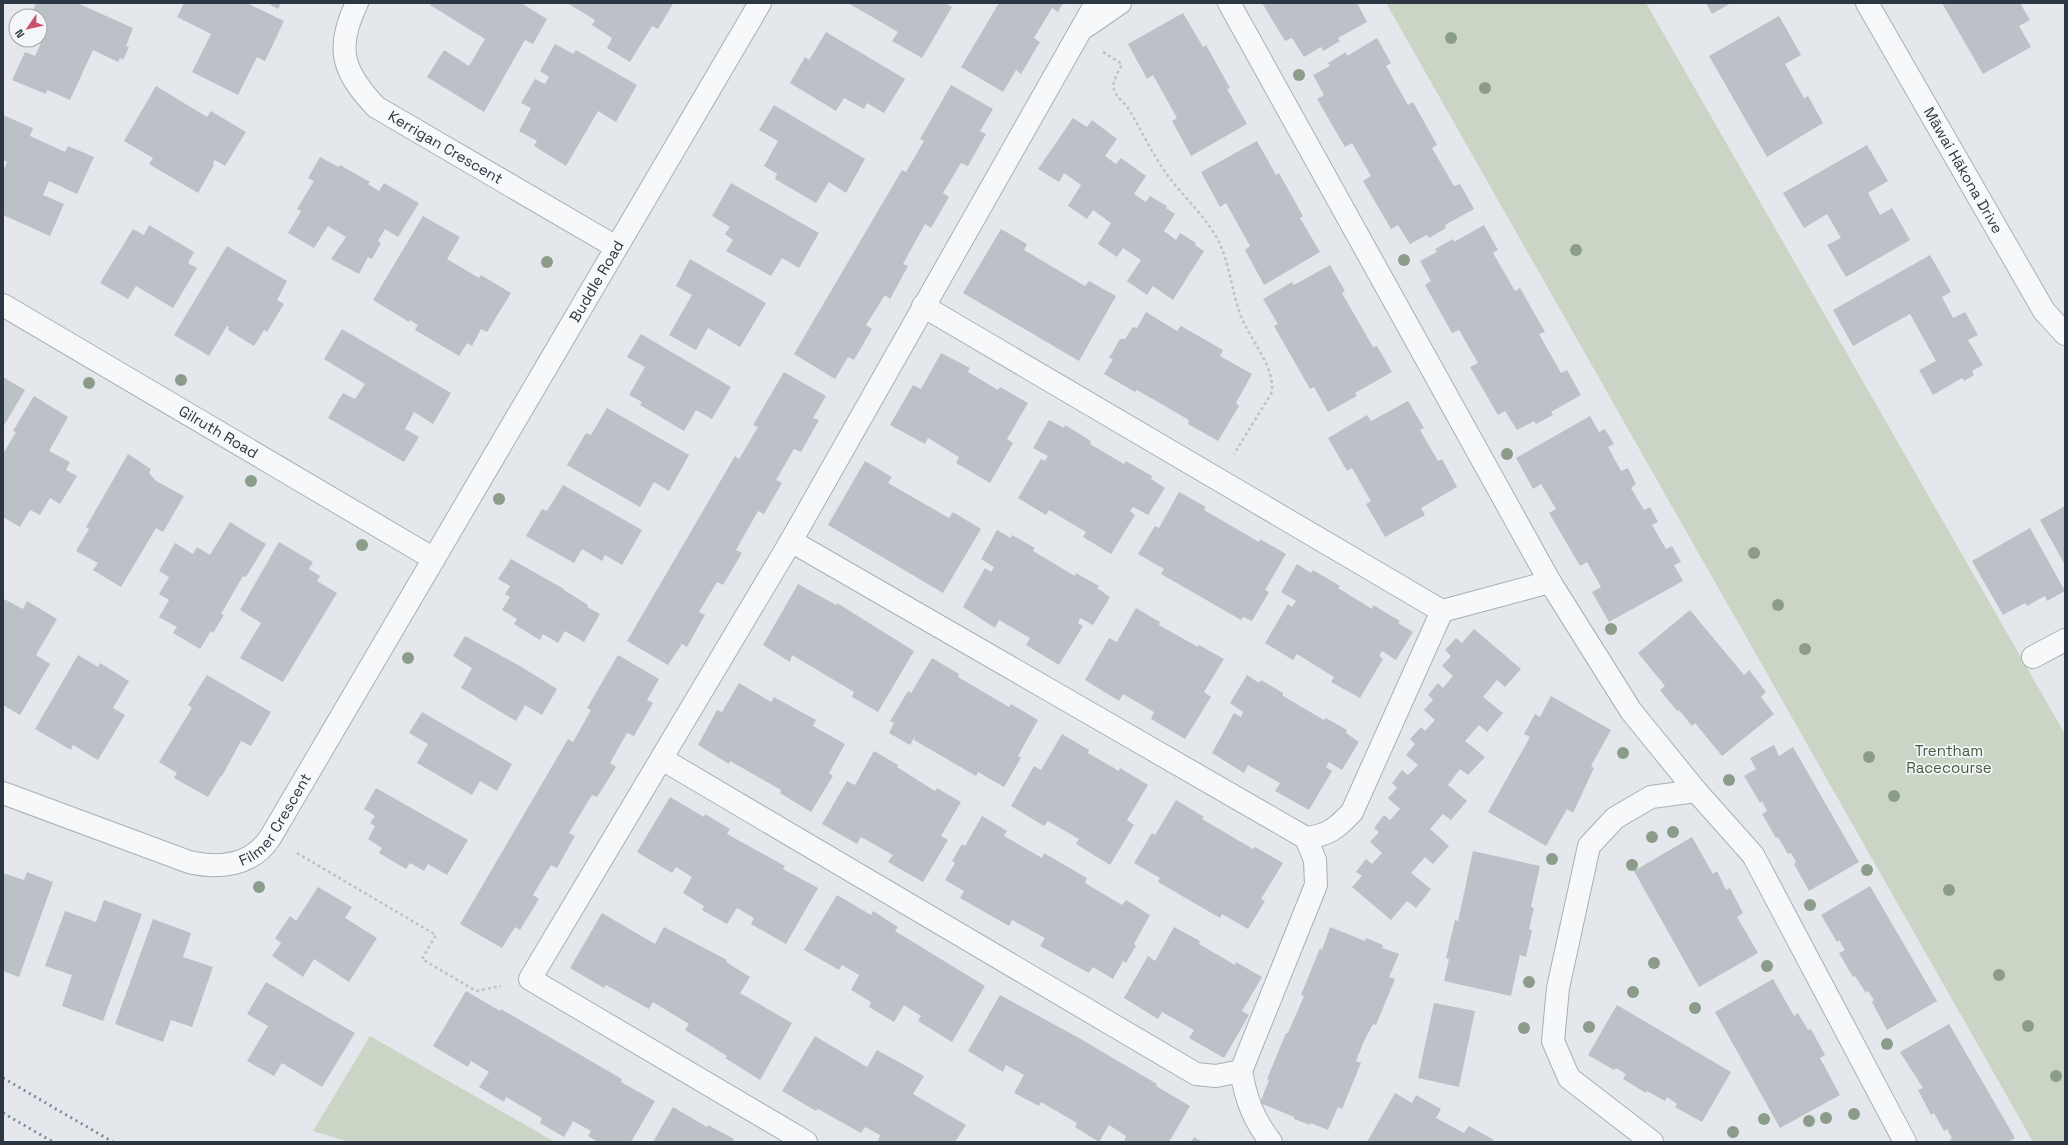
<svg xmlns="http://www.w3.org/2000/svg" width="2068" height="1145" viewBox="0 0 2068 1145" font-family="'Space Grotesk',sans-serif">
<style>
.green{fill:#cbd5c6}
.building{fill:#bcc1c8}
.lines{fill:none;stroke-linecap:round;stroke-linejoin:round}
.minor-casing{stroke:#a9afb6;stroke-width:24}
.path{stroke:#bec2c7;stroke-width:2.5;stroke-dasharray:3 3;stroke-linecap:butt}
.minor{stroke:#f7f8fa;stroke-width:22}
.rail{stroke:#7f8894;stroke-width:3;stroke-dasharray:2 4;stroke-linecap:butt}
.tree{fill:#8b9c8b}
.labels{text-anchor:middle;stroke-width:3.5;stroke-linejoin:round;paint-order:stroke}
.street-label{font-size:15px;fill:#2d3643;stroke:#f4f6f9}
.park-label{font-size:15px;fill:#435e3b;stroke:#f4f6f9}
</style>
<rect width="100%" height="100%" fill="#e4e8ec"/>
<!-- green -->
<g class="green">
<polygon points="1386,3 1646,3 2065,734 2065,1142 2033,1142"/>
<polygon points="370,1036 555,1142 349,1142 313,1131"/>
</g>
<!-- building -->
<g class="building">
<polygon points="36,3 77,3 133,28 126,46 129,47 123,60 120,58 118,62 93,50 70,100 47,90 46,94 12,80 25,52 35,56 47,29 40,26 40,16 31,16"/>
<polygon points="184,3 247,3 284,21 265,61 257,57 238,95 192,72 211,34 177,17"/>
<polygon points="267,3 281,3 278,9"/>
<polygon points="431,3 521,3 547,19 533,44 525,40 484,112 427,77 444,50 469,66 485,39 430,5"/>
<polygon points="567,3 671,3 673,4 658,29 652,26 630,62 607,48 612,38 592,25 595,20"/>
<polygon points="848,3 945,3 952,7 922,58 892,41 898,32"/>
<polygon points="999,3 1063,3 1058,12 1052,8 1034,38 1040,42 1021,74 1016,70 1003,92 961,67"/>
<polygon points="1262,3 1357,3 1367,22 1338,38 1340,41 1323,51 1321,47 1304,57 1292,38 1285,41"/>
<polygon points="1706,3 1731,3 1712,14"/>
<polygon points="1942,3 2020,3 2030,20 2019,26 2031,47 1983,74"/>
<polygon points="1183,13 1203,47 1206,45 1230,88 1227,89 1247,124 1191,156 1172,121 1177,118 1153,75 1147,79 1128,44"/>
<polygon points="1779,16 1801,55 1785,64 1804,98 1808,96 1823,123 1767,157 1709,56"/>
<polygon points="826,32 905,79 884,113 867,103 864,109 844,98 836,111 790,83 805,57 809,60"/>
<polygon points="1377,38 1391,63 1386,66 1408,105 1413,102 1437,145 1432,148 1454,186 1460,184 1474,209 1445,225 1446,228 1429,238 1427,235 1410,244 1398,225 1391,229 1363,181 1371,176 1352,143 1345,147 1317,99 1324,95 1313,75 1330,66 1328,63 1346,52 1347,56"/>
<polygon points="555,44 573,54 576,50 637,85 616,122 598,111 566,166 534,146 537,141 519,131 531,108 521,103 535,79 545,84 549,77 540,71"/>
<polygon points="951,85 993,109 980,131 986,134 968,166 961,163 943,193 949,197 931,228 925,224 903,264 908,266 890,299 885,295 866,325 872,329 854,360 848,357 835,379 794,354 902,170 906,172 924,141 920,139"/>
<polygon points="156,86 207,117 211,111 246,132 225,166 215,160 213,163 214,165 198,193 149,164 153,158 124,141"/>
<polygon points="774,105 865,159 846,193 829,182 816,203 775,179 777,174 764,166 778,141 759,130"/>
<polygon points="3,115 33,128 30,136 65,152 68,146 94,157 77,194 49,181 43,195 64,204 50,236 3,215 3,171 7,162 3,160"/>
<polygon points="1073,118 1087,127 1092,120 1117,139 1105,156 1116,164 1121,158 1146,176 1134,194 1146,202 1150,196 1167,206 1166,208 1175,214 1164,231 1176,240 1180,233 1196,243 1195,245 1204,251 1173,300 1153,286 1147,295 1127,281 1141,260 1123,248 1117,257 1098,244 1111,223 1093,210 1087,219 1068,206 1081,185 1064,173 1059,182 1038,169"/>
<polygon points="1257,141 1276,175 1279,173 1303,216 1300,218 1320,252 1264,285 1245,250 1250,246 1226,203 1220,207 1201,172"/>
<polygon points="1867,145 1888,181 1868,193 1880,215 1892,208 1910,240 1846,277 1827,245 1841,238 1827,214 1804,228 1783,193"/>
<polygon points="320,157 339,167 340,165 370,182 368,184 379,191 384,183 419,203 398,237 385,229 378,241 381,243 372,259 368,257 359,274 331,259 346,237 328,226 314,248 288,233 301,211 297,209 314,181 308,178"/>
<polygon points="731,183 819,233 799,268 782,258 771,276 726,251 733,240 725,234 730,227 712,216"/>
<polygon points="423,216 460,237 447,259 479,278 481,275 511,293 487,332 481,329 472,346 467,343 459,356 415,330 418,325 410,320 409,322 373,300"/>
<polygon points="149,225 194,252 188,263 197,268 173,308 136,286 128,299 100,283 133,229 144,235"/>
<polygon points="1484,225 1498,250 1493,253 1515,291 1520,288 1545,332 1539,334 1561,373 1567,370 1581,395 1551,412 1553,415 1536,424 1534,421 1517,430 1505,411 1498,415 1470,367 1478,363 1459,330 1452,333 1425,285 1431,281 1420,261 1437,252 1435,249 1453,239 1454,242"/>
<polygon points="1001,229 1027,244 1024,250 1085,286 1089,281 1116,296 1079,361 963,293"/>
<polygon points="227,246 287,281 277,300 284,304 267,332 264,330 254,346 228,330 229,327 227,326 209,356 174,335"/>
<polygon points="1930,255 1951,292 1942,297 1953,318 1965,312 1978,335 1968,340 1983,365 1972,371 1974,375 1964,381 1962,378 1933,395 1919,370 1936,361 1910,314 1853,346 1833,310"/>
<polygon points="690,259 766,303 740,347 708,328 696,350 669,335 692,295 676,286"/>
<polygon points="1330,265 1345,291 1342,293 1373,347 1377,346 1392,372 1355,393 1357,396 1328,412 1314,387 1310,389 1274,326 1278,324 1263,299 1292,282 1294,285"/>
<polygon points="1146,312 1177,331 1181,326 1223,350 1220,356 1252,374 1236,403 1239,406 1218,441 1188,424 1189,420 1137,390 1135,392 1104,374 1113,359 1109,358 1120,339 1125,339 1133,327 1137,328"/>
<polygon points="342,329 451,393 433,424 414,412 405,429 419,437 404,462 328,418 343,393 355,399 365,384 324,359"/>
<polygon points="641,334 731,387 712,419 696,410 684,431 640,405 642,402 629,395 645,367 627,357"/>
<polygon points="941,353 970,368 968,372 998,390 1000,387 1028,403 1007,439 1013,443 990,483 956,463 959,457 928,438 925,444 890,425 913,385 921,389"/>
<polygon points="784,372 826,396 813,418 819,420 801,452 794,449 776,480 782,483 764,514 758,511 736,550 742,553 723,585 717,582 699,612 705,615 687,647 682,644 668,665 627,641 735,456 739,459 758,427 753,425"/>
<polygon points="3,377 25,390 3,427"/>
<polygon points="34,396 68,417 49,451 70,462 66,470 77,476 60,504 50,498 40,515 30,510 20,527 3,517 3,454 16,432 13,431"/>
<polygon points="1408,401 1424,428 1420,430 1438,461 1442,459 1457,487 1421,508 1425,515 1385,537 1366,504 1371,501 1352,468 1347,471 1328,438 1367,415 1371,421"/>
<polygon points="607,408 689,455 669,491 654,482 640,507 567,465 586,433 591,435"/>
<polygon points="1590,416 1599,432 1605,429 1614,444 1608,447 1621,471 1628,468 1636,484 1631,488 1644,510 1650,507 1658,522 1652,525 1666,549 1672,546 1681,562 1674,565 1683,581 1609,622 1592,592 1601,587 1587,562 1580,566 1549,513 1556,509 1541,484 1533,489 1516,458"/>
<polygon points="1049,420 1064,428 1065,425 1091,441 1090,444 1124,464 1126,461 1152,476 1151,479 1165,488 1148,515 1133,507 1130,511 1135,515 1111,554 1083,537 1086,532 1049,510 1046,515 1018,498 1041,459 1045,461 1048,456 1033,448"/>
<polygon points="128,454 151,469 149,473 156,481 184,496 163,532 156,528 121,587 93,570 98,563 76,551 89,529 86,527"/>
<polygon points="865,461 892,477 888,483 949,518 953,512 981,529 943,593 828,525"/>
<polygon points="563,485 642,530 622,565 605,555 602,561 582,549 574,563 526,536 542,509 547,511"/>
<polygon points="1179,492 1206,507 1204,510 1259,542 1260,539 1286,554 1265,590 1269,592 1252,621 1243,617 1241,620 1161,574 1164,569 1138,554 1155,526 1159,528"/>
<polygon points="2065,506 2065,565 2040,520"/>
<polygon points="230,522 266,544 246,577 243,576 221,614 224,615 213,633 211,631 200,649 173,633 177,627 159,617 169,600 159,594 169,577 159,571 175,543 193,554 197,547 210,555"/>
<polygon points="2030,528 2065,591 2047,601 2045,596 2027,606 2025,603 2003,615 1972,561"/>
<polygon points="997,530 1011,538 1012,535 1035,548 1033,551 1075,576 1076,573 1099,586 1097,588 1110,597 1093,625 1080,618 1078,623 1083,626 1059,665 1026,645 1030,638 999,620 995,628 963,607 985,568 991,572 994,567 981,559"/>
<polygon points="279,542 313,562 309,569 320,576 317,581 337,593 283,682 240,658 261,623 240,610"/>
<polygon points="511,559 564,589 564,590 588,605 587,607 600,614 584,642 565,631 558,643 543,634 540,640 514,624 517,619 502,610 510,597 505,594 510,586 498,579"/>
<polygon points="1297,564 1311,573 1313,570 1340,586 1338,588 1372,609 1373,605 1400,621 1398,623 1413,632 1396,660 1382,651 1379,656 1383,659 1360,698 1331,682 1334,677 1297,654 1293,660 1265,643 1288,604 1292,607 1296,601 1281,592"/>
<polygon points="798,584 836,605 837,603 914,651 878,712 852,697 854,692 792,655 790,662 763,645"/>
<polygon points="4,599 23,609 27,601 57,619 36,655 50,664 20,715 3,705"/>
<polygon points="1136,608 1160,622 1159,625 1198,647 1199,645 1224,659 1204,692 1211,697 1185,739 1151,719 1154,712 1123,694 1119,701 1085,680 1109,638 1117,642"/>
<polygon points="1690,610 1744,675 1749,670 1766,692 1761,697 1774,714 1722,756 1695,723 1692,726 1679,710 1677,711 1660,690 1665,686 1638,653"/>
<polygon points="1474,629 1521,669 1505,687 1497,680 1483,697 1503,713 1487,732 1479,725 1465,741 1485,757 1468,775 1460,769 1448,785 1467,801 1451,820 1443,814 1430,829 1449,846 1433,864 1425,857 1411,873 1431,889 1416,908 1407,901 1391,920 1352,887 1362,876 1356,872 1366,859 1372,864 1382,853 1370,842 1379,832 1374,828 1384,815 1390,820 1400,809 1388,798 1397,788 1392,783 1402,770 1408,775 1418,765 1406,755 1415,744 1410,739 1421,727 1425,731 1435,720 1424,710 1433,700 1428,695 1438,683 1443,688 1453,676 1442,666 1451,656 1445,650 1456,638 1462,643"/>
<polygon points="465,636 520,666 557,689 542,715 525,705 516,721 461,688 472,668 453,656"/>
<polygon points="78,655 98,667 100,663 129,681 113,708 125,715 98,760 73,745 71,750 35,729"/>
<polygon points="618,655 659,679 647,700 653,703 634,736 627,733 610,763 616,767 597,797 592,795 569,833 575,836 557,868 551,865 533,895 539,899 520,930 515,927 502,948 460,924 568,739 573,742 591,710 587,708"/>
<polygon points="932,658 959,674 958,677 1009,707 1011,704 1038,720 1018,756 1021,758 1004,787 978,772 976,776 914,740 915,736 910,745 889,733 894,723 890,721 908,691 911,693"/>
<polygon points="207,675 271,712 251,746 241,741 222,776 221,776 208,797 174,778 177,773 159,762 192,708 188,705"/>
<polygon points="1247,675 1259,683 1261,680 1283,693 1283,696 1324,720 1326,718 1347,730 1346,733 1359,742 1342,770 1329,762 1326,767 1332,771 1309,810 1275,791 1280,783 1248,765 1244,773 1212,753 1234,713 1241,717 1243,712 1230,703"/>
<polygon points="739,683 771,702 774,697 816,720 813,726 845,744 829,773 833,776 811,812 780,793 781,790 730,761 729,764 698,745 717,710 722,712"/>
<polygon points="1551,696 1611,730 1591,766 1594,768 1573,813 1567,809 1546,846 1488,812 1530,737 1524,734 1535,714 1540,717"/>
<polygon points="422,712 512,764 497,791 480,781 472,795 417,763 428,744 409,733"/>
<polygon points="1062,734 1089,750 1088,753 1119,771 1120,768 1148,785 1127,820 1134,825 1110,865 1076,844 1079,839 1048,821 1044,826 1011,806 1034,766 1041,770"/>
<polygon points="1774,745 1779,756 1793,747 1859,862 1809,891 1794,864 1796,862 1791,853 1788,854 1778,837 1776,838 1762,814 1767,811 1762,801 1760,803 1744,776 1756,769 1750,758"/>
<polygon points="874,751 898,765 897,767 935,791 937,788 961,802 941,836 948,840 923,882 888,862 893,855 861,837 857,844 822,824 847,781 855,785"/>
<polygon points="376,788 468,840 447,875 428,864 424,871 410,863 406,869 379,853 382,848 368,839 375,826 370,823 375,816 364,809"/>
<polygon points="670,797 704,817 705,814 730,829 727,834 785,866 783,869 818,888 786,944 751,924 754,918 737,908 727,924 702,910 704,906 683,893 692,877 676,867 672,873 637,852"/>
<polygon points="1176,800 1204,817 1202,819 1253,849 1255,847 1283,863 1261,899 1265,901 1248,929 1222,914 1220,918 1158,882 1160,878 1134,863 1152,833 1155,835"/>
<polygon points="982,816 1007,831 1004,836 1042,858 1044,853 1087,878 1085,883 1122,905 1126,900 1150,915 1134,944 1136,946 1126,963 1123,961 1113,979 1093,967 1089,973 1040,946 1045,938 1012,920 1009,926 960,898 964,891 945,880 955,863 952,861 962,844 965,846"/>
<polygon points="1692,837 1713,874 1717,871 1726,890 1730,888 1743,913 1737,917 1758,953 1699,987 1634,871"/>
<polygon points="1473,851 1540,866 1531,907 1534,908 1529,929 1532,930 1526,957 1520,955 1511,996 1444,981 1449,959 1446,958 1455,920 1458,921"/>
<polygon points="27,872 53,882 19,977 3,971 3,873 24,880"/>
<polygon points="1870,886 1937,1001 1887,1030 1872,1002 1874,1000 1868,991 1866,993 1855,976 1853,977 1839,953 1845,950 1839,940 1837,942 1821,915"/>
<polygon points="318,887 352,907 345,918 377,938 349,982 314,959 303,977 272,956 281,943 275,938 290,916 296,921"/>
<polygon points="837,895 871,915 873,911 898,927 895,931 985,986 952,1042 918,1021 921,1016 904,1005 894,1022 869,1007 871,1002 851,990 859,975 842,965 839,970 804,950"/>
<polygon points="104,900 142,914 103,1021 62,1006 72,975 45,966 65,911 96,922"/>
<polygon points="602,913 655,944 664,927 727,960 726,962 750,977 740,993 792,1023 760,1080 725,1058 727,1056 685,1030 689,1024 653,1002 649,1009 606,985 604,988 570,968"/>
<polygon points="153,919 191,933 183,957 213,967 192,1027 171,1020 163,1042 115,1024"/>
<polygon points="1174,927 1200,941 1199,944 1235,965 1236,962 1262,977 1242,1011 1249,1015 1224,1058 1189,1038 1194,1030 1162,1012 1158,1019 1124,998 1148,956 1155,961"/>
<polygon points="1330,927 1365,941 1366,938 1383,945 1382,948 1399,954 1389,977 1395,979 1376,1025 1373,1024 1364,1041 1356,1061 1361,1063 1342,1109 1338,1107 1328,1130 1311,1123 1310,1125 1294,1119 1294,1117 1260,1103 1269,1080 1267,1079 1286,1033 1288,1033 1304,996 1301,995 1320,948 1322,950"/>
<polygon points="1773,979 1794,1016 1798,1013 1808,1030 1811,1029 1825,1055 1820,1058 1840,1095 1780,1128 1715,1012"/>
<polygon points="266,982 355,1033 322,1087 282,1063 274,1076 247,1061 268,1026 247,1014"/>
<polygon points="466,991 500,1011 501,1009 622,1079 621,1082 655,1101 631,1142 598,1142 588,1136 591,1131 573,1121 564,1137 540,1123 542,1118 506,1097 504,1102 479,1087 489,1072 471,1061 468,1067 433,1046"/>
<polygon points="1000,995 1079,1038 1157,1084 1156,1086 1190,1106 1169,1142 1124,1142 1126,1136 1109,1125 1099,1142 1075,1127 1077,1123 1041,1102 1039,1106 1014,1093 1024,1075 1006,1065 1003,1072 968,1051"/>
<polygon points="1434,1003 1475,1011 1459,1087 1418,1078"/>
<polygon points="1617,1005 1731,1072 1702,1122 1675,1107 1677,1104 1667,1097 1665,1101 1647,1091 1646,1093 1623,1079 1626,1074 1616,1068 1614,1070 1588,1055"/>
<polygon points="1949,1024 2015,1138 2008,1142 1951,1142 1950,1140 1952,1138 1947,1129 1944,1131 1934,1113 1931,1115 1918,1090 1923,1088 1900,1052"/>
<polygon points="815,1036 867,1067 877,1050 924,1076 913,1094 966,1125 955,1142 878,1142 880,1135 865,1127 861,1133 818,1109 816,1111 782,1091"/>
<polygon points="1395,1093 1412,1103 1416,1095 1441,1109 1436,1118 1464,1133 1469,1126 1494,1140 1492,1142 1367,1142"/>
<polygon points="673,1107 707,1127 708,1125 734,1139 732,1142 653,1142"/>
<polygon points="1194,1137 1202,1142 1191,1142"/>
</g>
<g class="lines">
<!-- minor casing -->
<g class="minor-casing">
<g id="minor">
<path id="s1" d="M357,3C335,48 342,71 376,107L616,247"/>
<polyline points="1229,3 1550,582 1631,711 1696,791"/>
<path id="s2" d="M1867,3L2044,311L2065,334"/>
<polyline points="1085,27 1120,3"/>
<path id="s3" d="M3,305L434,559"/>
<polyline points="923,306 1442,611 1550,582"/>
<path d="M791,541L1306,838L1315,860L1316,885L1241,1071C1246,1099 1253,1119 1271,1142"/>
<polyline points="2033,657 2065,640"/>
<polyline points="662,759 1196,1074 1216,1076 1241,1071"/>
<path id="s4" d="M3,793L189,862C220,869 251,866 270,838L760,3"/>
<path d="M1306,838C1329,835 1337,828 1352,812L1442,611"/>
<polyline points="806,1142 530,979 791,541 1096,3"/>
<polyline points="1652,1142 1569,1078 1553,1041 1558,988 1589,846 1615,818 1651,797 1696,791 1753,855 1905,1142"/>
</g>
</g>
<!-- path -->
<g class="path">
<path d="M1103,52L1122,64C1112,84 1108,89 1126,105C1140,127 1151,152 1166,173C1184,199 1210,219 1222,249C1232,274 1233,303 1246,327C1255,345 1277,373 1271,394L1234,454"/>
<polyline points="297,853 436,935 422,959 476,991 501,986"/>
</g>
<!-- minor -->
<use href="#minor" class="minor"/>
<!-- rail -->
<g class="rail">
<polyline points="3,1078 113,1142"/>
<polyline points="3,1113 53,1142"/>
</g>
</g>
<!-- trees -->
<g class="tree">
<circle cx="1451" cy="38" r="6"/>
<circle cx="1299" cy="75" r="6"/>
<circle cx="1485" cy="88" r="6"/>
<circle cx="1576" cy="250" r="6"/>
<circle cx="1404" cy="260" r="6"/>
<circle cx="547" cy="262" r="6"/>
<circle cx="181" cy="380" r="6"/>
<circle cx="89" cy="383" r="6"/>
<circle cx="1507" cy="454" r="6"/>
<circle cx="251" cy="481" r="6"/>
<circle cx="499" cy="499" r="6"/>
<circle cx="362" cy="545" r="6"/>
<circle cx="1754" cy="553" r="6"/>
<circle cx="1778" cy="605" r="6"/>
<circle cx="1611" cy="629" r="6"/>
<circle cx="1805" cy="649" r="6"/>
<circle cx="408" cy="658" r="6"/>
<circle cx="1623" cy="753" r="6"/>
<circle cx="1869" cy="757" r="6"/>
<circle cx="1729" cy="780" r="6"/>
<circle cx="1894" cy="796" r="6"/>
<circle cx="1673" cy="832" r="6"/>
<circle cx="1652" cy="837" r="6"/>
<circle cx="1552" cy="859" r="6"/>
<circle cx="1632" cy="865" r="6"/>
<circle cx="1867" cy="870" r="6"/>
<circle cx="259" cy="887" r="6"/>
<circle cx="1949" cy="890" r="6"/>
<circle cx="1810" cy="905" r="6"/>
<circle cx="1654" cy="963" r="6"/>
<circle cx="1767" cy="966" r="6"/>
<circle cx="1999" cy="975" r="6"/>
<circle cx="1529" cy="982" r="6"/>
<circle cx="1633" cy="992" r="6"/>
<circle cx="1695" cy="1008" r="6"/>
<circle cx="2028" cy="1026" r="6"/>
<circle cx="1589" cy="1027" r="6"/>
<circle cx="1524" cy="1028" r="6"/>
<circle cx="1887" cy="1044" r="6"/>
<circle cx="2056" cy="1076" r="6"/>
<circle cx="1854" cy="1114" r="6"/>
<circle cx="1826" cy="1118" r="6"/>
<circle cx="1764" cy="1119" r="6"/>
<circle cx="1809" cy="1121" r="6"/>
<circle cx="1733" cy="1132" r="6"/>
</g>
<g class="labels">
<!-- street labels -->
<g class="street-label">
<text dy="5" stroke="none"><textPath href="#s1" startOffset="196">Kerrigan Crescent</textPath></text>
<text dy="5" stroke="none"><textPath href="#s2" startOffset="193">Māwai Hākona Drive</textPath></text>
<text dy="5" stroke="none"><textPath href="#s4" startOffset="934">Buddle Road</textPath></text>
<text dy="5" stroke="none"><textPath href="#s3" startOffset="250">Gilruth Road</textPath></text>
<text dy="5" stroke="none"><textPath href="#s4" startOffset="306">Filmer Crescent</textPath></text>
</g>
<!-- park labels -->
<g class="park-label">
<text x="1949" y="756">Trentham<tspan x="1949" dy="17">Racecourse</tspan></text>
</g>
</g>
<!-- border -->
<rect width="2068" height="1145" fill="none" stroke="#2d3643" stroke-width="8"/>
<!-- north arrow -->
<g transform="translate(28 28) rotate(236)"><circle r="19" fill="#f4f6f9" stroke="#a4a9b0"/>
<path d="M0-3L7 15L0 10L-7 15Z" fill="#c9516a"/>
<text y="-6" font-size="11" font-weight="bold" text-anchor="middle" fill="#2d3643">N</text>
</g>
</svg>
